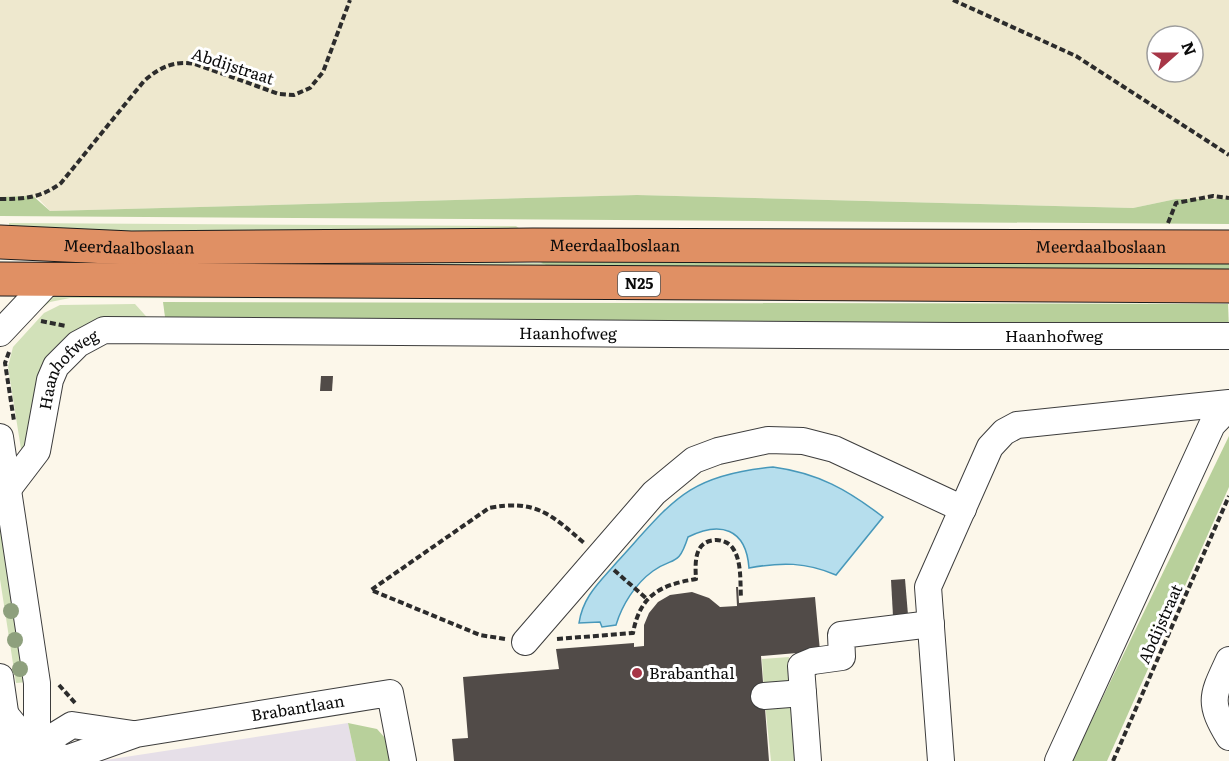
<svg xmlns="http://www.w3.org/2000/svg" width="1229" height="761" viewBox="0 0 1229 761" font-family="Literata,serif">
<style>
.industrial{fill:#e6dfe8}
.farmland{fill:#eee8ce;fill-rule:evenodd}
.green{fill:#d2e1b9}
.forest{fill:#b8d09b}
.water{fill:#b6deed;stroke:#4798ba;stroke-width:1.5}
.building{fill:#514b48}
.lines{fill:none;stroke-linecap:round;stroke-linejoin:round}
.minor-casing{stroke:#3d3d3d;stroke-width:28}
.highway-casing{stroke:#1b1b1b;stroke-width:35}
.path{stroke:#2c2c2c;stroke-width:4;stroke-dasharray:6 3;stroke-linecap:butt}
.minor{stroke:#fff;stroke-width:26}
.highway{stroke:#e09064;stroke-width:33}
.tree{fill:#8ea07d}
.poi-dot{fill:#a73647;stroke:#fff;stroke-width:2}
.labels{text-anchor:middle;stroke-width:6;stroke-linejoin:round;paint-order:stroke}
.shield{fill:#fff;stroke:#545454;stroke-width:1.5}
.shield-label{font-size:15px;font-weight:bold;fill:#0a0a0a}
.street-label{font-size:16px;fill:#0a0a0a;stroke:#fff}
.poi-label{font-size:16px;fill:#0a0a0a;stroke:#fff;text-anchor:start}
</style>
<rect width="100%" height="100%" fill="#fcf7ea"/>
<!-- industrial -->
<polygon class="industrial" points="348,723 356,761 99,761"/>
<!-- farmland -->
<path class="farmland" d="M0,0H1229V199H1176L1133,208L637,195L50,211L38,198L0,197ZM1157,36H1193V72H1157Z"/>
<!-- green -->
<g class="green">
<polygon points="9,223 516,226 524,232 9,231"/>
<polygon points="540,263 567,272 270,272 270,264"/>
<polygon points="615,292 627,299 70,298 50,302 32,316 51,295"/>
<polygon points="135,304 153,324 88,325 29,445 21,449 8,367 13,347 44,313 60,305"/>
<polygon points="0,522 28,682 16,683 0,579"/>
<polygon points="789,657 791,687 764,690 762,659"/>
<polygon points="793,700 798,761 771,761 765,703"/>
</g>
<!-- forest -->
<g class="forest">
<polygon points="637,195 1133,208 1176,199 1229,199 1229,224 0,216 0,197 33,196 50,211"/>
<polygon points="567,254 1229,255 1229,274 567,272 540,263"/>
<polygon points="163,302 1228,304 1229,330 167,332"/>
<polygon points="1229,436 1229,487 1107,761 1072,761"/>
<polygon points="348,723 377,729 386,739 390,761 356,761"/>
</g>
<!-- water -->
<path class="water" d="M773,467C818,473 848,490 883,517L836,575C806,562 781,562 749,568C746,528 720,521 688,537C678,568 674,556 653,571C635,584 622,605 616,625L602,627L600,622L579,623C583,596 600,582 617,562C672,502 686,475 773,467Z"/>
<!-- building -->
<g class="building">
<polygon points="321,376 333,376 332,391 320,391"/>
<polygon points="905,579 908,615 893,616 891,580"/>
<polygon points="736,587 738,587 739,603 815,597 820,651 761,656 769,761 454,761 452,739 468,738 463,677 559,669 556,649 634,643 634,647 644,646 644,625 649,613 658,602 670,595 692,592 709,598 720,607 737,606"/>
</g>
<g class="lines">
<!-- minor casing -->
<g class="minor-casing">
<g id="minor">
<polyline points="0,333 49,281"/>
<polyline points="0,437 37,683 37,761"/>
<path id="s1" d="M0,490L8,489L37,451L50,380L56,366L78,344L104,330L957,336H1229"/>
<polyline points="525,642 654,493 694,460 718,451 768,440 803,441 834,449 963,509"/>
<path d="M1229,660C1213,695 1207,701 1229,737"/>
<polyline points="0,677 12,761"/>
<polyline points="764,696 803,693"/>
<path id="s2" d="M0,715L5,714L27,741L66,759L136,734L390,693L403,761"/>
<polyline points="28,752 72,725 133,734"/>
<polyline points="808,761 801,666 813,661 842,657 841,635 931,624"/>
<polyline points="941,761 928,587 990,447 1004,432 1017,425 1229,403"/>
<polyline points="1058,761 1212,425 1229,407"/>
</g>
</g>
<!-- highway casing -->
<g class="highway-casing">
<g id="highway">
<path id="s3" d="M0,242L131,248L533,245L1229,247"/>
<polyline points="0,279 1229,286"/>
</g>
</g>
<!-- path -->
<g class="path">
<polyline points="953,0 1076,56 1229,155"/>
<path d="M0,199C24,199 41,198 61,183L144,81C160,67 175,60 195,64L279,94L294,95L310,88L323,72L350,0"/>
<polyline points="1168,223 1176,203 1213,196 1229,198"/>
<polyline points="41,321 66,326"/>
<polyline points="9,352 5,363 14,421"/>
<polyline points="614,570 647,599"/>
<path d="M505,639L480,635L371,590L489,508C535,499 551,514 584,543"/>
<path d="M557,639L633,633C640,595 660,585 696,579C695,562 694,541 716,540C722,540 729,543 732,547C742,560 740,582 741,598"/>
<polyline points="59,685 76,704"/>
<polyline points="1113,761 1229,496"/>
</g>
<!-- minor -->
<use href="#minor" class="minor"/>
<!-- highway -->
<use href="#highway" class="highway"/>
</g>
<!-- trees -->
<g class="tree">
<circle cx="11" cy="611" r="8"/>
<circle cx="15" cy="640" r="8"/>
<circle cx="20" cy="669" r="8"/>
</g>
<!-- markers -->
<circle class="poi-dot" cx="637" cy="673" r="6"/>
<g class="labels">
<!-- shield labels -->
<rect class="shield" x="618" y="272" width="42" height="24" rx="4.5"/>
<g class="shield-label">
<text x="639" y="289">N25</text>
</g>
<!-- street labels -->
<g class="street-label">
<text transform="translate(233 66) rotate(18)" y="6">Abdijstraat</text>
<text dy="6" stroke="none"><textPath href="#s3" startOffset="615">Meerdaalboslaan</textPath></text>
<text dy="6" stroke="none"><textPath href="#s3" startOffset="129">Meerdaalboslaan</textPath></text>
<text dy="6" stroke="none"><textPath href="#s3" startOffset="1101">Meerdaalboslaan</textPath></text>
<text dy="6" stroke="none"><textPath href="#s1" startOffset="668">Haanhofweg</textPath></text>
<text dy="6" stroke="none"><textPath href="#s1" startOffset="1154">Haanhofweg</textPath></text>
<text dy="6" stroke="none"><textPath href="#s1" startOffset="147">Haanhofweg</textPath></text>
<text transform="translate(1160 624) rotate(-66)" y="6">Abdijstraat</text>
<text dy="6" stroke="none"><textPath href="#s2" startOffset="321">Brabantlaan</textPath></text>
</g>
<!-- poi labels -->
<g class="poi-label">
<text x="649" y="679">Brabanthal</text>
</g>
</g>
<!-- north arrow -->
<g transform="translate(1175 54) rotate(69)"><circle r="28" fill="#ffffff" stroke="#9d9d9d" stroke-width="1.5"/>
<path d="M0-4.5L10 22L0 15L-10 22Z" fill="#a73647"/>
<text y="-9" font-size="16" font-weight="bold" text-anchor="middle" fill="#0a0a0a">N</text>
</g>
</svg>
